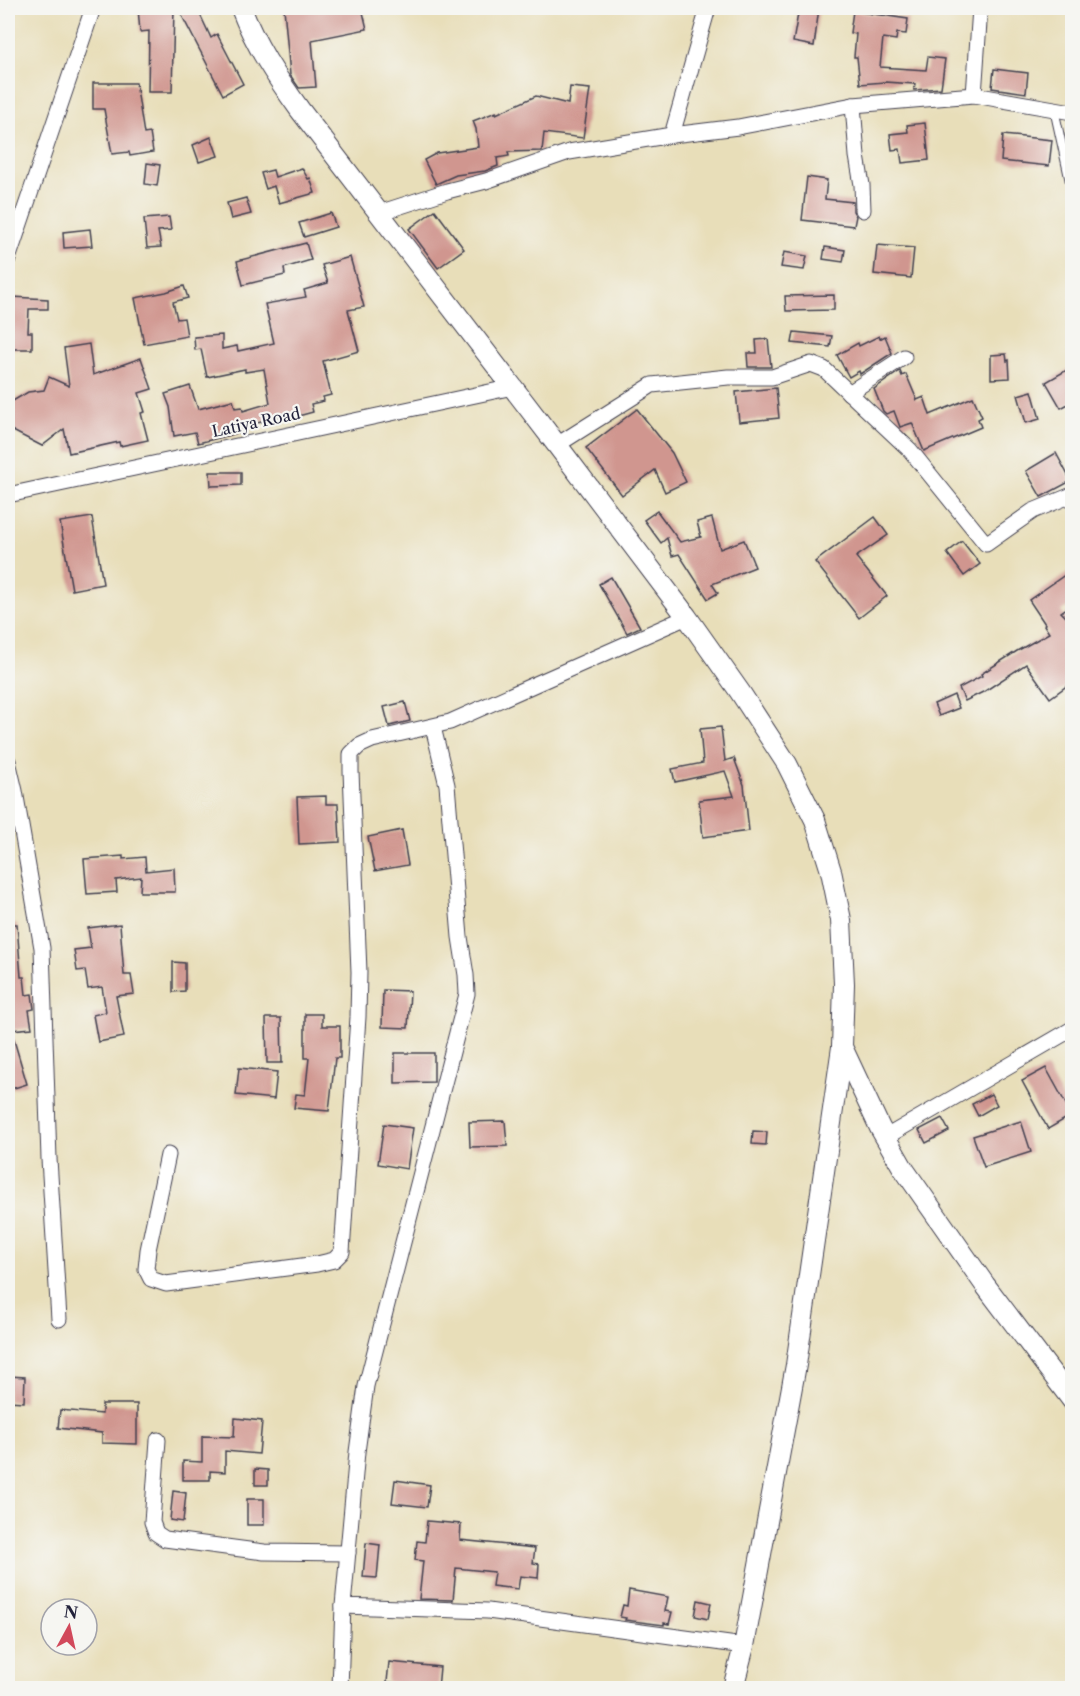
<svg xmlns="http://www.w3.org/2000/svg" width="1080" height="1696" viewBox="0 0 1080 1696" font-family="'Libre Caslon Text',serif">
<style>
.building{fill:#d0968f}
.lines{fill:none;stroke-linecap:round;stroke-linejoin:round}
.service-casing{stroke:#403e4e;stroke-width:10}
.minor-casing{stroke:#403e4e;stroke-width:17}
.tertiary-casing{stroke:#403e4e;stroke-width:22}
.service{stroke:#fff;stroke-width:8}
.minor{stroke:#fff;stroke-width:15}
.tertiary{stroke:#fff;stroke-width:20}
.labels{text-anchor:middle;stroke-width:4.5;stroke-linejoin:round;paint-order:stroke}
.street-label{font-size:16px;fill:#22223b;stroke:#f6f6f2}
</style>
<rect width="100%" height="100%" fill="#f6f6f2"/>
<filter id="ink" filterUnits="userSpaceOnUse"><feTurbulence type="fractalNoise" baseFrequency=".0167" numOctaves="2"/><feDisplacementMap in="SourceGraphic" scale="12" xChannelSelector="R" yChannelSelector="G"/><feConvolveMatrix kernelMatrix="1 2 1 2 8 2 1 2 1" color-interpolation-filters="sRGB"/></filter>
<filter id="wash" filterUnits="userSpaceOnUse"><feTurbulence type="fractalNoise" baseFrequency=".008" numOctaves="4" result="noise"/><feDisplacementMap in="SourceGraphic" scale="24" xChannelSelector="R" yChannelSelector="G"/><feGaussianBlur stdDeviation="1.35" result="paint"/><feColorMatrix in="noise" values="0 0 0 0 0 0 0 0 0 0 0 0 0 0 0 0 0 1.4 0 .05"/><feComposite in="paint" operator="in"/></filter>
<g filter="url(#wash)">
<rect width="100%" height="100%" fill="#e8deb9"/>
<g id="blocks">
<!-- building -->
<g class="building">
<polygon points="138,8 174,8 172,92 148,92 149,31 140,32"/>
<polygon points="178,8 197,8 211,38 217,34 243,84 223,95"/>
<polygon points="284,8 362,8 367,29 312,40 316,87 299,88 290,75"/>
<polygon points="799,8 819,8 814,46 793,42"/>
<polygon points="853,11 908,19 906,34 897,33 896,40 883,38 880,67 926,70 928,57 945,59 941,88 914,90 915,84 885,82 860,84 857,57 854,57 856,34 850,33"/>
<polygon points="994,69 1028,73 1026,93 992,88"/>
<polygon points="93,83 136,83 144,134 150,133 153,152 130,156 129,152 112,154 104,109 93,109"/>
<polygon points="570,87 590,89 583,138 544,133 542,151 508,152 509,156 497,158 498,166 485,171 456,175 436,184 424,160 437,153 478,147 476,129 473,121 496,112 496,114 536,96 568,104"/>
<polygon points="925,123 929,160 902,163 900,149 892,150 890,134 908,132 907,125"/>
<polygon points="1003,135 1052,140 1049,166 1001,161"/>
<polygon points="211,137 218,156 199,162 193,145"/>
<polygon points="147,163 160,165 157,186 145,184"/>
<polygon points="302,168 308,179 310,178 315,193 279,203 274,186 266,189 261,173 273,170 275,177"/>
<polygon points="807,177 827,180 825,199 853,202 853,211 856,216 854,226 802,220"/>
<polygon points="246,198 251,214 231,219 227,203"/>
<polygon points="435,210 464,249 438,268 409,229"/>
<polygon points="331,213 336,227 304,237 299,223"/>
<polygon points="169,217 171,230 158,231 161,247 147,248 144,219"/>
<polygon points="90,229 92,246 64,248 63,232"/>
<polygon points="306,243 311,260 284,268 285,275 243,285 237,261"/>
<polygon points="877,245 914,248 911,278 874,274"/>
<polygon points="825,247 845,250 843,262 823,259"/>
<polygon points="784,252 807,256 804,270 781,267"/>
<polygon points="350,257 364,307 348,310 359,351 323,361 331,395 323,397 324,401 311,404 313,412 291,418 290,413 241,428 242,432 198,443 195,432 174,436 170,407 165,394 190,386 198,409 233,400 235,408 242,407 243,411 270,403 264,369 245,372 245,369 207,377 201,349 195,350 194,337 222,335 222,349 237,346 238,351 274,343 265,304 306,297 304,290 328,283 322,265"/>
<polygon points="184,286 188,298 173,302 177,319 184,318 187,336 144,344 135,298 166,292"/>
<polygon points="834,295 834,310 786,311 785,296"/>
<polygon points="12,297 48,299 48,309 29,309 28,332 32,332 32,349 8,349"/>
<polygon points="794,332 832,336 830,347 792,343"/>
<polygon points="879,336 880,339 885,336 892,353 860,374 859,371 849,377 837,355 858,343 859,346"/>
<polygon points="768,339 771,367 748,367 747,353 757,353 756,340"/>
<polygon points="89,344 93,375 141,358 152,389 139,393 145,412 141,413 148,440 120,446 119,442 69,453 64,429 42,446 11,430 10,422 8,422 8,414 11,402 28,392 44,390 49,377 69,386 64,348"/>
<polygon points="1006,354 1007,361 1009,360 1010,378 991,379 991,355"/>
<polygon points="1072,367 1072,402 1061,408 1046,382"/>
<polygon points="900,371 902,376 906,374 917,400 924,397 930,415 973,397 982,417 978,419 981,427 924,451 912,423 900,427 894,411 886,414 883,411 874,389"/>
<polygon points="776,388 779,418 739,422 736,392"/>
<polygon points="1032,391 1040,419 1026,423 1018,395"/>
<polygon points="637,409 672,453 686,482 665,492 655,470 622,495 586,448"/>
<polygon points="1056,453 1071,481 1041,497 1026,471"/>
<polygon points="210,472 241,472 241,485 211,486"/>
<polygon points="657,511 680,542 701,537 697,522 712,518 720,549 744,540 755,567 712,584 718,593 708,599 679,554 672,556 667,538 661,543 644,520"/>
<polygon points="92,517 103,584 72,590 60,522"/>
<polygon points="875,517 888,535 856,557 887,596 859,618 815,562"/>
<polygon points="962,541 980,564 964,576 947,553"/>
<polygon points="1072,570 1072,604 1061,612 1072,623 1072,682 1050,698 1026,664 985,691 965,701 959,688 982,676 981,674 1017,651 1049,633 1044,625 1045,624 1029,600"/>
<polygon points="611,577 640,627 627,633 599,584"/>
<polygon points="954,695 959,708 939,716 934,704"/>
<polygon points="405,702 410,721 389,726 384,707"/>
<polygon points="721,727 725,761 734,758 744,785 749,831 703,837 699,800 734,796 725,771 675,782 672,769 703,763 700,729"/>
<polygon points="326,796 326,804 338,804 340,842 299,844 297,797"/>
<polygon points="402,830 408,865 375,871 368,837"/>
<polygon points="123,856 123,859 145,857 146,871 174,868 175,892 140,892 141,877 116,880 117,892 87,894 84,859"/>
<polygon points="8,924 17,924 21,977 24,977 26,995 32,994 34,1009 29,1010 32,1028 11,1030 27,1084 8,1090"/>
<polygon points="120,924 124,975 131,975 134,994 116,996 124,1037 98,1042 93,1015 106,1012 102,987 88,989 85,970 77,971 74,950 91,948 88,928"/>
<polygon points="173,962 185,963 185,991 173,992"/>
<polygon points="383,990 410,991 408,1028 382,1027"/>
<polygon points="305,1014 322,1014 322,1026 340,1026 340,1058 335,1058 329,1111 294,1108 296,1094 305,1095 309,1058 305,1058"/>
<polygon points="266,1018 281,1018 282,1063 267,1063"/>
<polygon points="395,1053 434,1053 434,1082 395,1083"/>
<polygon points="239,1068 277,1072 274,1099 236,1095"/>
<polygon points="1046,1068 1072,1115 1048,1129 1022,1081"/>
<polygon points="991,1094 997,1105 978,1116 972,1104"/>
<polygon points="942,1118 949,1131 926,1143 919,1130"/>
<polygon points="505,1121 507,1146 470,1147 469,1122"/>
<polygon points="1021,1121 1031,1152 984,1167 973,1136"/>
<polygon points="384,1124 413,1128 407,1169 378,1164"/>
<polygon points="753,1131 767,1132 766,1145 752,1144"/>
<polygon points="8,1376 25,1377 24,1402 8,1401"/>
<polygon points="102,1404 137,1404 137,1444 102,1443 102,1433 58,1428 60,1410 102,1414"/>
<polygon points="235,1418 262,1421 259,1454 225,1451 225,1472 210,1471 210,1480 183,1480 183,1461 202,1462 202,1436 234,1437"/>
<polygon points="255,1469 268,1470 268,1485 255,1485"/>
<polygon points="395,1480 430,1485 427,1507 392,1503"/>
<polygon points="173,1491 186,1493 183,1522 170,1520"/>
<rect x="247" y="1499" width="17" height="26"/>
<polygon points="427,1521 461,1524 460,1540 535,1548 533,1563 539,1564 538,1578 520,1576 518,1589 492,1586 494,1572 456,1568 453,1600 419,1599 423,1561 415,1560 417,1541 425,1542"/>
<polygon points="366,1543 380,1545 377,1578 363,1577"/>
<polygon points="629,1590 668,1597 665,1611 672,1612 669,1624 664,1623 664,1625 625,1620 626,1618 620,1617 623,1605 627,1606"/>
<polygon points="698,1600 711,1603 708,1619 695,1616"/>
<polygon points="389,1662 440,1667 438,1689 396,1689 396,1683 387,1682"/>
</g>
</g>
</g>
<g filter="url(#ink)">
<use href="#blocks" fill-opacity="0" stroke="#403e4e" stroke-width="1.5"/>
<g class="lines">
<!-- service casing -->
<g class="service-casing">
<polyline id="service" points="1054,109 1072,191"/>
</g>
<!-- minor casing -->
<g class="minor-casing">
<g id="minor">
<polyline points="974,95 1072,112"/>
<polyline points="853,105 857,156 862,185 863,210"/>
<polyline points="672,135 708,8"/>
<polyline points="379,213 447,191 486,181 569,152 672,135 738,127 853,105 974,95 980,8"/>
<polyline points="8,259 93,8"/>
<polyline points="849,393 904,357"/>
<polyline points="557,445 652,385 728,377 772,377 811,364 824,369 910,450 986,544 1033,511 1072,495"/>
<polyline points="8,495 513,387"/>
<polyline points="433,727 447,785 460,937 466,975 467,994 366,1386 357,1452 343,1606 488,1611 744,1646"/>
<polyline points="8,761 15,791 42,948 49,1159 59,1319"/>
<polyline points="891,1134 1072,1029"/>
<polyline points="168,1155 148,1250 146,1269 151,1279 166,1284 317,1264 334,1260 342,1252 358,1017 359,972 351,771 351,754 359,746 372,740 450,722 687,617"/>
<polyline points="158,1440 152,1522 156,1533 165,1539 264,1552 348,1553"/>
<polyline points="340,1688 343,1606"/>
</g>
</g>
<!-- tertiary casing -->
<g class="tertiary-casing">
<g id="tertiary">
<path d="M241,8C255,45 277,78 300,110L557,445L687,617L740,692L787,764L815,820L831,871L841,920L844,984L842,1047L796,1365L744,1646L733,1688"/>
<polyline points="842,1047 880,1128 903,1168 985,1285 1072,1400"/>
</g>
</g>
<!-- service -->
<use href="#service" class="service"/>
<!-- minor -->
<use href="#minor" class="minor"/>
<!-- tertiary -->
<use href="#tertiary" class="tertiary"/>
</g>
</g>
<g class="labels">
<!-- street labels -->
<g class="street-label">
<text transform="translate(256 422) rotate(-12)" y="6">Latiya Road</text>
</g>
</g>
<!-- margin -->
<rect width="1080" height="1696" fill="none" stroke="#f6f6f2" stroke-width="30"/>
<!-- north arrow -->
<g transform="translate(69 1627) rotate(8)"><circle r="28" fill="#f6f6f2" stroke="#a1a1a9" stroke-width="1.5"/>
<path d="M0-4.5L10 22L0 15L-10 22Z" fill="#d1495b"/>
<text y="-9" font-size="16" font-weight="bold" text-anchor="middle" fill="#22223b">N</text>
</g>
</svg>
